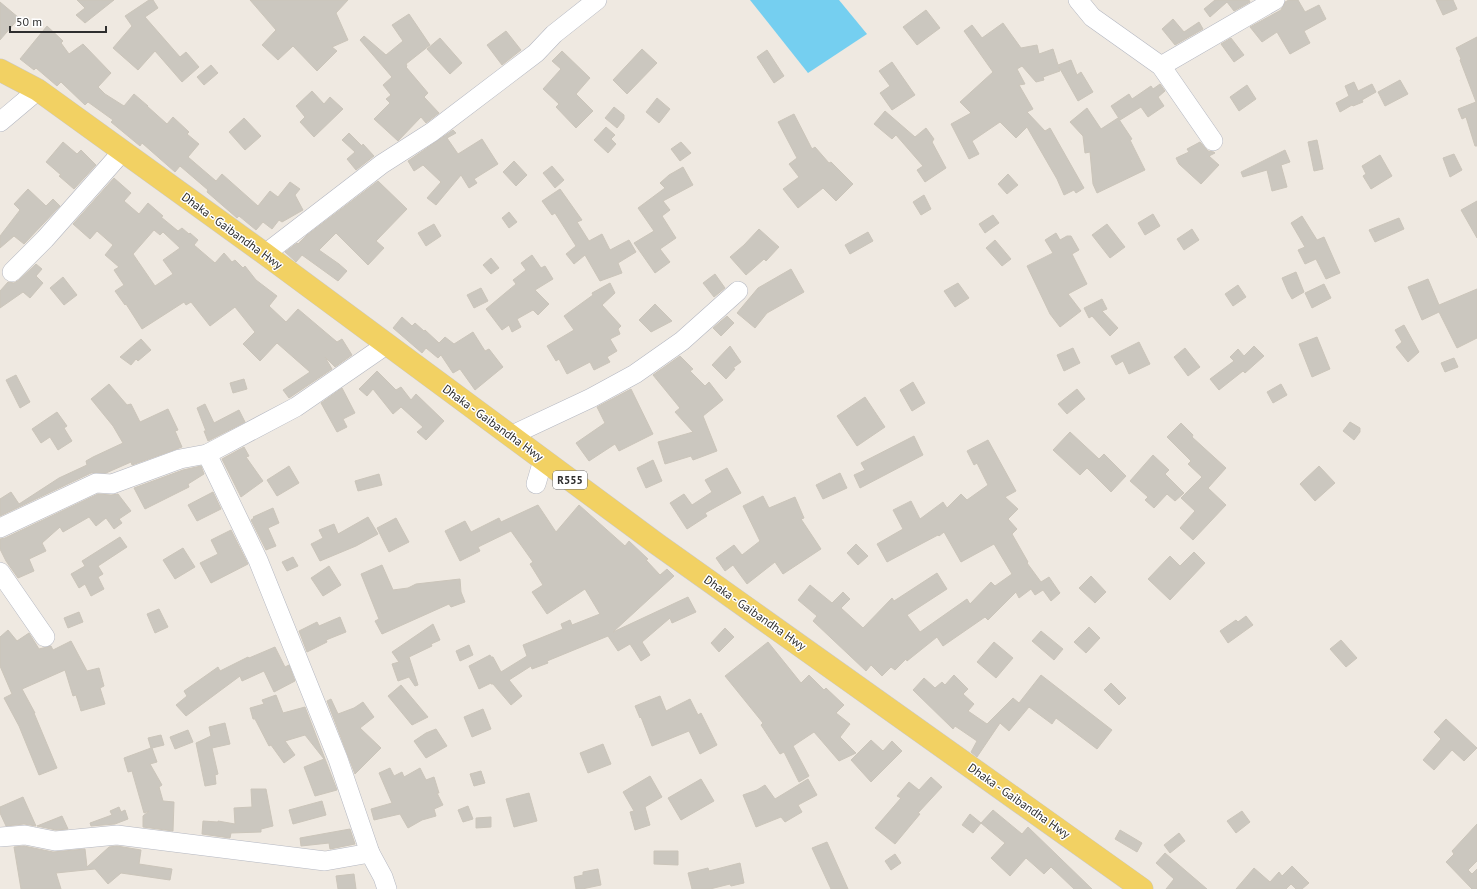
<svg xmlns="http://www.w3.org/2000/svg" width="1477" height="889" viewBox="0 0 1477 889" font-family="'PT Sans',sans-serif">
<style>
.water{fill:#75cff0}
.building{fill:#cbc7bf;stroke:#cbc5ba;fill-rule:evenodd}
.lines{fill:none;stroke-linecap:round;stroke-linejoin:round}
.minor-casing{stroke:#b4b7c1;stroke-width:20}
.major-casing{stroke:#c9c9c9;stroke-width:23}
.minor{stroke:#fff;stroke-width:19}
.major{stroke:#f2d163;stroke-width:22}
.labels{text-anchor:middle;stroke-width:3;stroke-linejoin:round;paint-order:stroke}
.shield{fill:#fff;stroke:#6d6d6d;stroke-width:1}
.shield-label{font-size:11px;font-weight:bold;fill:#2e2e2e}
.street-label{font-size:12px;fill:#2e2e2e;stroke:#fff}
</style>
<rect width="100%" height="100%" fill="#efe9e1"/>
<!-- water -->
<polygon class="water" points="750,0 839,0 867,34 808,73"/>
<!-- building -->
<g class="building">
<polygon points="77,0 114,0 85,23 76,15 85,8"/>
<polygon points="149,0 153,0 158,8 145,17 180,57 186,52 199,67 182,82 155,51 138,70 113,48 132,26 125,16"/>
<polygon points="250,0 348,0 336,13 348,40 332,47 337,51 317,71 293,46 278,60 262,45 276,30"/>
<polygon points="1215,0 1249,0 1250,2 1234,11 1227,2 1210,17 1204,9"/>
<polygon points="1289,0 1298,0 1305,12 1319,5 1326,19 1304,31 1310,43 1290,54 1277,32 1262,42 1250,27 1281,10 1285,2"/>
<polygon points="1436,0 1453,0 1457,9 1443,15"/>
<polygon points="0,2 19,18 0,40"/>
<polygon points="926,10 940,28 917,45 903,27"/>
<polygon points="409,14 430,45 406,64 407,66 406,67 428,93 424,97 439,113 426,123 421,117 398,141 374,119 390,103 386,99 391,95 383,85 392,77 360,40 364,36 386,55 403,41 392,25"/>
<polygon points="1173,19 1184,32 1199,22 1203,29 1175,45 1162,29"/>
<polygon points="1003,23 1021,48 1037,45 1039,54 1053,49 1058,65 1071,60 1077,75 1081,72 1093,92 1078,101 1059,67 1060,71 1043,77 1044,80 1036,82 1022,66 1017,69 1025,84 1019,85 1033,109 1027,112 1045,131 1050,128 1084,188 1076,193 1074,190 1064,195 1057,179 1027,127 1016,138 1000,122 972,141 979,154 969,159 951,124 971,113 960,102 993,72 964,31 972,25 982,38"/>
<polygon points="47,26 63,41 61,43 69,54 83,44 111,73 98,87 105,94 124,106 134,94 148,106 147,106 167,124 173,117 189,132 187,134 199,144 188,157 216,181 222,174 258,206 270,191 278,197 290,182 300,189 295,195 303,210 282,222 279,220 272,229 263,222 256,230 239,216 237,218 207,192 208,190 180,166 175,172 142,143 140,146 111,122 113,120 88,102 85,105 61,82 57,86 36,68 34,70 20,59"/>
<polygon points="506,31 521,50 502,65 487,45"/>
<polygon points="1477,37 1477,146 1475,146 1466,117 1462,119 1458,109 1476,102 1460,60 1461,59 1456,48"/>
<polygon points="440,38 462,63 450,74 427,49"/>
<polygon points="1231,38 1244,55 1234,62 1221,44"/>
<polygon points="642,49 657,63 627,94 613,80"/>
<polygon points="767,50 784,76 774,83 757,57"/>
<polygon points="562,51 590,78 576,94 593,111 576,128 556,107 559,104 543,89 561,69 552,61"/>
<polygon points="892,62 915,95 892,110 880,93 890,86 879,71"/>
<polygon points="211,65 218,73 204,85 197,77"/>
<polygon points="1400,80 1408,94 1385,106 1378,92"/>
<polygon points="1354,82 1358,91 1372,84 1376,92 1362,100 1363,102 1353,106 1352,105 1340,112 1336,103 1349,96 1345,86"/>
<polygon points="1160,84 1165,91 1158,97 1164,106 1148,117 1141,107 1120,120 1111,106 1129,94 1132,99 1151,86 1153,89"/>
<polygon points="1247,85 1256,99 1239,111 1230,97"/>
<polygon points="312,91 324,104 330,97 343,109 314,137 300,122 305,117 296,106"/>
<polygon points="657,98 670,109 659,123 646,112"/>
<polygon points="614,107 624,115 624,119 617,128 605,118"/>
<polygon points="1087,108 1101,129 1118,118 1132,139 1130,140 1145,170 1097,193 1093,184 1090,152 1085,153 1083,136 1070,122"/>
<polygon points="885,111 915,137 926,128 934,139 932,142 946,168 925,182 917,170 923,166 896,135 892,139 874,124"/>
<polygon points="794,114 812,149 815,147 829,163 831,162 853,184 836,201 823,188 798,208 783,189 799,177 789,164 797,158 778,122"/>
<polygon points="244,118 261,136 245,150 229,132"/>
<polygon points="606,127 615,135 611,139 616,144 608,153 594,140"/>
<polygon points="453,130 456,133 447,138 458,154 482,139 498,164 474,179 477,183 469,188 461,175 436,205 427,198 441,182 423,165 414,171 408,161"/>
<polygon points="349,133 362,146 363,144 374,156 356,170 347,159 355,152 342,140"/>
<polygon points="1317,140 1323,169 1314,171 1308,142"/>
<polygon points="63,142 77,154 81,150 96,165 74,189 59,176 61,175 46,162"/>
<polygon points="681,142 691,153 680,161 671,149"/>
<polygon points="1200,142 1208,151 1214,152 1215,153 1209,156 1219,165 1201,184 1179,164 1176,158 1189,152 1187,149"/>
<polygon points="1285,150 1290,162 1281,165 1287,187 1272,191 1267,170 1243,177 1241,172"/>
<polygon points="1454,154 1462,170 1450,177 1443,158"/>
<polygon points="1380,155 1392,176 1371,189 1363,176 1366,174 1362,166"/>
<polygon points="514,161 527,175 516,186 503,172"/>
<polygon points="552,166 564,180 555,188 543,173"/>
<polygon points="683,167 693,185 663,201 670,210 662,216 676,238 660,249 670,262 655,273 634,243 654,231 638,208 665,188 660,183 669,175"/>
<polygon points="1008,174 1018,185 1007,194 998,184"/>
<path d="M114,178L131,193L124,201L139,214L148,203L163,216L161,217L178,231L182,228L189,234L190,233L198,240L194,245L215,263L224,253L232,262L235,260L243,268L245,266L256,280L277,296L269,306L286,322L298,309L337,342L342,339L352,355L335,367L325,357L332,369L289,398L283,390L310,372L277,343L260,361L243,344L255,332L235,307L210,326L191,302L186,305L184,302L142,329L126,304L125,305L115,291L124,285L114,270L119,267L105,255L113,245L97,231L90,239L73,224ZM154,230L160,235L163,232L180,248L163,260L173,274L155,286L133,254Z"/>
<polygon points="378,181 407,209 376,241 384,248 368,265 336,233 319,250 339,264 347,271 338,281 302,255 296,262 285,252 297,243 298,244 307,235"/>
<polygon points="28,189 46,206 53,199 60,206 24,244 14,236 0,248 0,236 20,210 14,204"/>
<polygon points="560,189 582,220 577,222 589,241 602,234 610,250 629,240 636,252 618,263 622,273 600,281 585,255 574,264 566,254 576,246 555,213 552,215 542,201"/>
<polygon points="924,195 931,209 921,215 913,202"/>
<polygon points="1477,201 1477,238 1461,210"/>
<polygon points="509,212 517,222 509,228 502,218"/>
<polygon points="1153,214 1160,226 1145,235 1138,223"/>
<polygon points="993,215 999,223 985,233 979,224"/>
<polygon points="1302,216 1317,240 1324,237 1340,273 1326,279 1316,259 1305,264 1298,250 1305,247 1291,223"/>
<polygon points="1399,218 1404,229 1375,242 1369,230"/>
<polygon points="434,224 441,236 426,246 418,233"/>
<polygon points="1107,224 1125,247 1110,258 1092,235"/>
<polygon points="759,229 779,247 766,261 764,259 746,275 730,257 744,245"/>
<polygon points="1192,229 1199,240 1184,250 1177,239"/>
<polygon points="868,232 873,241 850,254 845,245"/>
<polygon points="1056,233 1060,240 1067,236 1071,236 1079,250 1072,254 1087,284 1068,294 1081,311 1060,327 1050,314 1027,266 1053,253 1045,240"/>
<polygon points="995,240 1011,259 1002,266 986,248"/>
<polygon points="532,255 541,268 545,266 553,279 535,290 549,304 538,315 533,310 517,319 521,327 512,332 509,325 502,330 486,309 516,284 513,280 526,270 521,263"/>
<polygon points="491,258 499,268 491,274 483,265"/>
<polygon points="36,264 42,269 36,276 43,283 30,298 23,292 0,308 0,291 8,282 14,283 19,280"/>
<polygon points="791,269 804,292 767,313 755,328 737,313 758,288"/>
<polygon points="1296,272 1304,292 1292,299 1288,292 1282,278"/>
<polygon points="715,274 725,288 714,297 703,283"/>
<polygon points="63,277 77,295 64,305 50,288"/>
<polygon points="1428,279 1439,305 1477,289 1477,338 1457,348 1439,312 1422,320 1408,287"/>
<polygon points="610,283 615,293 602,305 621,326 618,329 620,334 610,339 617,351 607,357 610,362 594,370 590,362 567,374 559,359 556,361 547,346 574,330 564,316 593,295 592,293"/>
<polygon points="958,283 969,298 955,307 944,291"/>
<polygon points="1324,284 1331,298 1312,308 1305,293"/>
<polygon points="1238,285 1246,297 1233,306 1225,294"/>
<polygon points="481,288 488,301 474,308 467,295"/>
<polygon points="1102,299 1107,309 1102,311 1118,328 1110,336 1092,316 1089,318 1084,308"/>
<polygon points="655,304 672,321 651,332 639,320"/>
<polygon points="727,316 734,323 721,336 713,328"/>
<polygon points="402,317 412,326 415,323 424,331 425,330 439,343 445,337 454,344 473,332 485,351 489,349 503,367 475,390 460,369 453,373 441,355 438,358 426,348 422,353 393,328"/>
<polygon points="1404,325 1419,352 1408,362 1396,347 1402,342 1395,330"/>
<polygon points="1317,337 1330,369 1312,377 1299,344"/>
<polygon points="141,339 151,350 138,361 136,359 131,365 120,357"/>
<polygon points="1139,342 1150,364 1129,374 1123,361 1116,365 1111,356"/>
<polygon points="730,346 741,362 733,368 735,369 726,379 712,365"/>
<polygon points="1254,346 1264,356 1245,373 1243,371 1219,390 1210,379 1234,361 1230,357 1238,349 1244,356"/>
<polygon points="1073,348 1080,363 1064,371 1057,355"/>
<polygon points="1185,348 1200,367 1188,376 1174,357"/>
<polygon points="680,356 693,369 690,371 705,386 709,382 723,400 703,416 717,451 693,460 691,456 665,464 658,442 693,432 675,412 680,408 653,375"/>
<polygon points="1454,358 1458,367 1445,372 1441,363"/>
<polygon points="377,371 396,390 401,387 411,400 416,394 444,421 426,440 417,432 423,427 401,407 393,414 373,389 367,396 359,389"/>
<polygon points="16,375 30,402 20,408 6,380"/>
<polygon points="244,379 247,389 233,393 230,383"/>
<polygon points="913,382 925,403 912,411 900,390"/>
<polygon points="109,384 127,405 131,404 140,422 168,409 178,430 175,431 182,447 132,465 131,462 106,473 91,473 0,516 0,499 11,492 19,504 59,478 87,465 86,461 93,457 123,443 113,426 91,399"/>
<polygon points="1281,384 1287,395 1273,403 1267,392"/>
<polygon points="342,388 355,413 343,419 347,427 337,432 321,403"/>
<polygon points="631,389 653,434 619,451 615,444 589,461 576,443 605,423 597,407"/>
<polygon points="1077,389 1085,399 1067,414 1058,404"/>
<polygon points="865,397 885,427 857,446 837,416"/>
<polygon points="205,404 214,423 239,410 245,422 208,441 204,431 206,431 197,408"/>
<polygon points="57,412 67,426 64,428 72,441 58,450 50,437 41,443 32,429"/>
<polygon points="1350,422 1360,428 1360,432 1354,440 1343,431"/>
<polygon points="1181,423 1193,435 1192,437 1226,468 1208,488 1226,505 1193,540 1180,528 1195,511 1181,498 1202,477 1188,464 1191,461 1167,437"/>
<polygon points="1070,432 1099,459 1104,454 1126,476 1111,492 1087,468 1080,475 1053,450"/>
<polygon points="914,436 923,455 860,488 854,475 865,470 861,463"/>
<polygon points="988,440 1016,491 1005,497 1018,509 1008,519 1017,529 1012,534 1028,562 1027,563 1041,582 1049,577 1060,593 1051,601 1043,590 1035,595 1031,589 1019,598 1016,592 988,620 985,617 943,646 937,637 907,661 906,659 895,670 891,667 882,676 871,665 866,671 813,621 817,616 798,600 810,585 832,603 843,592 850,599 841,608 863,628 892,598 894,601 937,573 947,589 907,615 920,632 967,599 970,604 991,582 995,586 1012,574 994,544 961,562 944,532 939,536 938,535 887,562 877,544 903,529 893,510 911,501 920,519 943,502 947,508 961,494 967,500 988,485 977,463 974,465 967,451"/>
<polygon points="244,447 249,456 246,457 263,481 241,497 222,459"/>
<polygon points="1153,455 1169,470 1165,474 1184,493 1175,501 1167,494 1154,508 1145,500 1148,497 1130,481"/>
<polygon points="653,460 662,481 646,488 637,468"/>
<polygon points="201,466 204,474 188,484 189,487 145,509 134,488 183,470"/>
<polygon points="289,466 299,483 277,496 267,480"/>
<polygon points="1319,466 1335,483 1315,501 1300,484"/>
<polygon points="727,468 741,493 705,513 707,516 687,529 670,503 684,494 692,505 712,492 705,480"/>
<polygon points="840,473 847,488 823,499 816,485"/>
<polygon points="379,474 382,485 358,491 355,481"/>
<polygon points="213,492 221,509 197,521 188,505"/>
<polygon points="98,494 111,495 118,494 131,511 119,519 122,523 114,529 106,518 96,526 89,517 63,532 60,527 42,543 46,551 29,559 34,571 18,578 6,561 0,549 0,539 5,538"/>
<polygon points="763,496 769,508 795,497 804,518 801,519 821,549 783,574 775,562 747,584 733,565 725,571 716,558 734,545 742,555 760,541 743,506"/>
<polygon points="538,505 556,532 579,505 625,546 629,541 648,559 646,560 660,575 667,569 674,576 613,632 688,597 696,612 672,623 670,618 642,642 650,655 641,661 630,644 618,651 608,636 547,661 548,663 532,669 531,666 509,680 522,696 511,705 493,684 491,684 491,683 479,689 469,666 490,655 491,657 493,657 501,672 527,656 523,645 563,629 561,624 570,620 572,625 600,614 585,589 547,614 532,592 543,585 530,564 533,562 511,531 478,547 480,551 460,561 445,531 465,521 471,532 499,518 501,522"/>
<polygon points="273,508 279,523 268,528 276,546 266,550 251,520 254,518 253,517"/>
<polygon points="368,517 378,534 356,546 320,561 311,544 323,538 319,530 334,524 338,534"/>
<polygon points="396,518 409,542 389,552 377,528"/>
<polygon points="231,530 248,564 211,583 200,563 218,554 211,540"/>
<polygon points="120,537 127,547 98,566 103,574 98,577 104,589 91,596 85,584 79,588 71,574 85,566 82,561"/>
<polygon points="856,544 868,556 858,565 847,553"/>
<polygon points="183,548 195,567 175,579 163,560"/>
<polygon points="1194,552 1205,563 1170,600 1148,579 1170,556 1180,566"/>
<polygon points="293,557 298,566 287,571 282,562"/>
<polygon points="382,565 393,590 408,588 416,584 460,579 461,592 465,602 451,607 449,604 382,634 375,621 379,619 361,574"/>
<polygon points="329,566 341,585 323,596 311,578"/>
<polygon points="1091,576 1106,592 1095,603 1079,588"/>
<polygon points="159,609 168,627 155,633 147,614"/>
<polygon points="79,612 83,622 68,628 64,618"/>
<polygon points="1246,616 1253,625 1228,643 1220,631 1236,620 1238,622"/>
<polygon points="340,617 346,632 326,640 327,642 307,652 299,631 317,622 319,626"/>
<polygon points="433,624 440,640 431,644 432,646 409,657 418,685 415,686 409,677 398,681 392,664 399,662 392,652"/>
<polygon points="1089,627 1100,638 1086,653 1074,642"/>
<polygon points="725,628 734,637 719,652 711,643"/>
<polygon points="8,630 17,641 29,633 39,649 51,646 53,650 71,641 87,671 99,668 104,686 100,688 105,704 81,711 76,695 73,696 65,670 22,689 35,713 34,713 57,768 39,775 19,726 4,698 12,694 0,666 0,637"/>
<polygon points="1041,631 1063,649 1054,660 1032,641"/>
<polygon points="1341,640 1357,658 1346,667 1330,649"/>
<polygon points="768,642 801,683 809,675 824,690 826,688 844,705 836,713 850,724 840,737 856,753 839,761 814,732 793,746 809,776 799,782 784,752 780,754 761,725 763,723 725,676"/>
<polygon points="994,642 1013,658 996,678 977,662"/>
<polygon points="469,645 473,655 460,661 456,651"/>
<polygon points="275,647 285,667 289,665 295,681 274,692 264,671 242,681 240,676 186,716 176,705 187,696 184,691 218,667 220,671 248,657 249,658"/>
<polygon points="954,675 968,689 963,694 974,704 968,711 987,724 1013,698 1019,703 1041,675 1112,730 1097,749 1056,718 1052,724 1029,707 1009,731 1000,723 977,757 971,752 977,741 955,726 953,729 913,690 924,678 935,688 942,682 945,685"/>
<polygon points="1111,683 1126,698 1119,705 1104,690"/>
<polygon points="401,685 428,717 412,725 388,696"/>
<polygon points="276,695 283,713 305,707 337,790 315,796 304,767 324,759 305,735 285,741 295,755 284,763 271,745 269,746 255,719 253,719 250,708 264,704 262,700"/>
<polygon points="660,696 666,711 690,699 698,715 701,713 717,745 700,754 689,731 652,746 641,717 640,718 635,706"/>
<polygon points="331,699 338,714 354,708 363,702 374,717 360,728 381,748 355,774 327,701"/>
<polygon points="483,709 491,729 472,737 464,717"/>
<polygon points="1446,719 1477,748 1464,761 1452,750 1434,770 1423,760 1441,739 1434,732"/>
<polygon points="225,723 230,744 212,748 218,774 215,775 216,784 205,786 196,743 211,736 209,727"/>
<polygon points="436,729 447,746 426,758 414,741 426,733"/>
<polygon points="188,730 193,742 175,749 170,737"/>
<polygon points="161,735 164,745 152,748 157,762 150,764 162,785 159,787 163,801 174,802 173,831 143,827 143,816 149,811 144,813 132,771 128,772 124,758 151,748 148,738"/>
<polygon points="871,740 883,751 892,741 902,751 871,782 851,760"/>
<polygon points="603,744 611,764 588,773 580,753"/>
<polygon points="390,768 394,776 402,772 404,777 420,768 426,780 434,777 439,793 437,793 443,805 434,809 436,816 422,820 408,828 400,814 374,820 371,809 392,803 379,773"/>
<polygon points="481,771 485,783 474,786 470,774"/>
<polygon points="650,776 662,797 645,807 650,825 635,830 630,812 634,811 623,792"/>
<polygon points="931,777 942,787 918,813 920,814 895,844 875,828 901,798 897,796 909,782 919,790"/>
<polygon points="701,779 714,801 681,820 668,798"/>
<polygon points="808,779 817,795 798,805 802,812 785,822 781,817 756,827 743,795 757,790 765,785 775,799"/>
<polygon points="251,789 266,789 273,826 261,829 261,832 231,833 230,838 202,834 203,821 218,822 218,821 235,824 234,808 252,807"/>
<polygon points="529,793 537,821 514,827 506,799"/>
<polygon points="23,797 36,826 24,824 6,826 0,813 0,807"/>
<polygon points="322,801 326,815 293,824 289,810"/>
<polygon points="468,806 473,819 463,822 458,810"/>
<polygon points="119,807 121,812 125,810 128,819 115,824 91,826 90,823 112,815 110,811"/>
<polygon points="993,810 1022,834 1028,827 1092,889 1074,889 1051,867 1044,874 1026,858 1010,876 991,858 1005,843 981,823"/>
<polygon points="1242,811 1250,822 1236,833 1227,821"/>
<polygon points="970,814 981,823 973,833 962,825"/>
<polygon points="62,816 68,829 56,830 37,826"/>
<polygon points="491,817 491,827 476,828 476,818"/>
<polygon points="1477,824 1477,861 1468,870 1472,874 1477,869 1477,889 1472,889 1446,862 1454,854 1452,851"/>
<polygon points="350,829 355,844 330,849 329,843 301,846 300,838"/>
<polygon points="1120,830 1142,843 1137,852 1115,839"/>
<polygon points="1179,833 1185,841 1170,853 1164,845"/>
<polygon points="827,842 848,889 831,889 812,848"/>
<polygon points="24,846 53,852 85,849 87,867 109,847 117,846 141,850 139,864 172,869 170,880 121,873 108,884 95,869 56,873 61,889 21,889 14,847"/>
<polygon points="654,851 678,851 678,865 654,864"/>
<polygon points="1165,853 1207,889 1166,889 1174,879 1156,863"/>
<polygon points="895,854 901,863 891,870 885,861"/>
<polygon points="740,863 744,883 731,886 730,884 710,889 692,889 688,873 708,868 709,871"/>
<polygon points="1292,866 1309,883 1302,889 1296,889 1291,884 1286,889 1236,889 1254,868 1270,882 1279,872 1282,876"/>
<polygon points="598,869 601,885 582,889 576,889 574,877 583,875 583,872"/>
<polygon points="354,874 356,889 338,889 336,876"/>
</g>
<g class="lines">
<!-- minor casing -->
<g class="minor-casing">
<g id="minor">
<polyline points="1078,0 1092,17 1161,66 1213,141"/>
<polyline points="1161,66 1275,0"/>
<polyline points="0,122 38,90"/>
<polyline points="265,254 382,164 432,132 536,53 554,34 597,0"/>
<polyline points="12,272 45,239 122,152"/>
<polyline points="510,436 591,398 635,374 682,341 738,291"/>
<polyline points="207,454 258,560 338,759 370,853 383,877 387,889"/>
<polyline points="536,484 543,460"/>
<polyline points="0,528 96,483 112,484 180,459 207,454 296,407 386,345"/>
<polyline points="0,572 45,637"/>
<polyline points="0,837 25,835 55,841 117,835 325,861 370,853"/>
</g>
</g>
<!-- major casing -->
<g class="major-casing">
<polyline id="major" points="0,70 38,90 265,254 657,544 1142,889"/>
</g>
<!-- minor -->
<use href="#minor" class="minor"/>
<!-- major -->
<use href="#major" class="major"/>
</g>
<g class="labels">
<!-- shield labels -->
<rect class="shield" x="553" y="471" width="34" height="18" rx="3"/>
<g class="shield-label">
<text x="570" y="484">R555</text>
</g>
<!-- street labels -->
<g class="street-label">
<text transform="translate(232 231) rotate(36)" y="4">Dhaka - Gaibandha Hwy</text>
<text transform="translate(493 423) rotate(36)" y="4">Dhaka - Gaibandha Hwy</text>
<text transform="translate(755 613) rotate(35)" y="4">Dhaka - Gaibandha Hwy</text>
<text transform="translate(1019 801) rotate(35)" y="4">Dhaka - Gaibandha Hwy</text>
</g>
</g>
<!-- scale -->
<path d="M10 26v6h96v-6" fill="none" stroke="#2e2e2e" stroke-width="2"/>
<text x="16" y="26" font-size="12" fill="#2e2e2e" stroke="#ffffff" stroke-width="3" paint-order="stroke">50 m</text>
</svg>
